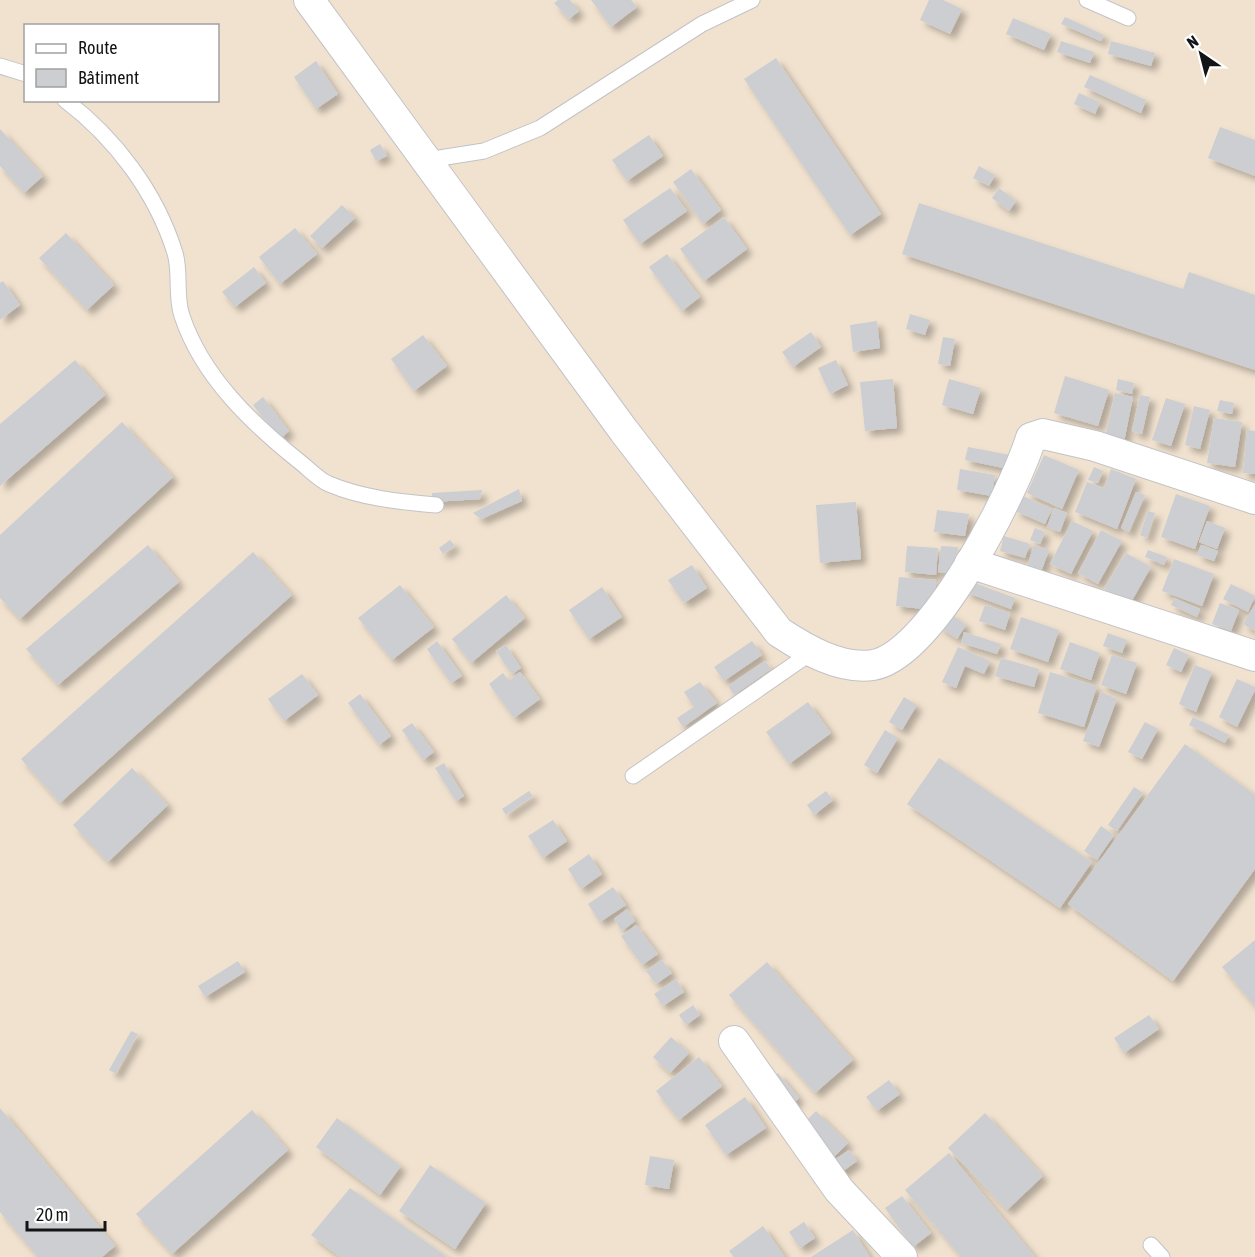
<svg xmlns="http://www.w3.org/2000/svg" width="1255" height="1257" viewBox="0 0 1255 1257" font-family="'Asap Condensed',sans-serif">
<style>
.industrial{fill:#f1e2cf;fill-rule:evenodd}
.building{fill:#ccced1;filter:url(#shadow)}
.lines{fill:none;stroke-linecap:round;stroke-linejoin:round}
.service-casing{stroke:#c2c3c6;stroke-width:17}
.minor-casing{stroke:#c2c3c6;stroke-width:32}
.service{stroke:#fff;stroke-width:15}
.minor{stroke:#fff;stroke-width:30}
</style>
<defs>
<filter id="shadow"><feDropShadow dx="5.5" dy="5.5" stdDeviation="3" flood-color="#0004"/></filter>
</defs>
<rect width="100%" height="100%" fill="#eceef1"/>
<!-- industrial -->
<path class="industrial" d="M0,0H1255V1257H0ZM26,26H218V100H26Z"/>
<!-- building -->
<g class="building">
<polygon points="558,0 570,0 579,11 569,19 554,3"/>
<polygon points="591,0 631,0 637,7 611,27"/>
<polygon points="929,0 943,0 962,9 950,34 920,20"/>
<polygon points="1065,17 1104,35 1101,41 1061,24"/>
<polygon points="1013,18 1051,34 1044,50 1006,34"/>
<polygon points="1061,41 1094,52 1090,63 1057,52"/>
<polygon points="1111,41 1155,53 1151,66 1108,54"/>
<polygon points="776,58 881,214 850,235 744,79"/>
<polygon points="316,61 338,94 316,109 294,77"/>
<polygon points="1090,75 1146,100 1141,113 1084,87"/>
<polygon points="1079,93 1100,102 1095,114 1074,104"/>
<polygon points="1220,127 1255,140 1255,176 1208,158"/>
<polygon points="0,129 43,176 24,193 0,166"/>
<polygon points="649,135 663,156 627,181 612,160"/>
<polygon points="380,144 387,156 376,161 370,150"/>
<polygon points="979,166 995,175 989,186 973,178"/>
<polygon points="691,169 721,210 703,224 673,182"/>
<polygon points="670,188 687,211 640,244 623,220"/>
<polygon points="999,188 1016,201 1009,211 992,198"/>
<polygon points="919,203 1183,289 1189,272 1255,295 1255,370 902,254"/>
<polygon points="342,205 355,218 322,248 310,236"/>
<polygon points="724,217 747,249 704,281 680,249"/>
<polygon points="295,228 317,254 280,284 259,257"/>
<polygon points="66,233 114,285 87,310 39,258"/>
<polygon points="667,254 700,297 682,311 649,267"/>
<polygon points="254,267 266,283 235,307 222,292"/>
<polygon points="3,281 20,305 0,320 0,283"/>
<polygon points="910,314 930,320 925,335 906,329"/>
<polygon points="877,321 880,348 853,352 850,325"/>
<polygon points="811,332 821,347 793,367 782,352"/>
<polygon points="423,335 447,366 414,391 391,359"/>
<polygon points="943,337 955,339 950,366 938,364"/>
<polygon points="75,360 105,395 0,486 0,424"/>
<polygon points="836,360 848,385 830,394 818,368"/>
<polygon points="1065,376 1109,390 1098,426 1054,413"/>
<polygon points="893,379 897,428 865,431 860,382"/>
<polygon points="949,379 981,388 973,414 942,405"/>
<polygon points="1118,379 1134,383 1132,394 1116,390"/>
<polygon points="1115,393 1133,397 1124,442 1105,438"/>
<polygon points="1140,395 1150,397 1142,434 1132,431"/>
<polygon points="263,397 289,431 280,439 253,405"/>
<polygon points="1166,398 1185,404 1171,446 1152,440"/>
<polygon points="1220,400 1234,403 1232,414 1217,411"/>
<polygon points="1194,406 1210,410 1200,449 1185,445"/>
<polygon points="1214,418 1242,422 1235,467 1207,463"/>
<polygon points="122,422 173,477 20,619 0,598 0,535"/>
<polygon points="1247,430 1255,431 1255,474 1243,473"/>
<polygon points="968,447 1010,455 1008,469 965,460"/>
<polygon points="1044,455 1079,470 1062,509 1027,493"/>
<polygon points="1094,467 1103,471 1098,483 1088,480"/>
<polygon points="960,469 995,475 992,496 957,490"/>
<polygon points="1111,469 1136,479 1117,529 1075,512 1087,482 1104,488"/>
<polygon points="519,489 522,501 481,519 473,513"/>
<polygon points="482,490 480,499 432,502 432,493"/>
<polygon points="1136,492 1145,495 1129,532 1121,528"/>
<polygon points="1176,494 1210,506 1195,549 1161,537"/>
<polygon points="1021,495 1052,509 1045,524 1015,511"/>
<polygon points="856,502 861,559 820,563 816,505"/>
<polygon points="1054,508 1067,513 1060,532 1047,527"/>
<polygon points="937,510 969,514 965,536 934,532"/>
<polygon points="1148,511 1155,513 1147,538 1140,535"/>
<polygon points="1072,521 1093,531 1071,574 1050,564"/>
<polygon points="1207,521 1225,528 1217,549 1199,542"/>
<polygon points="1035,528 1045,532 1040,544 1030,540"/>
<polygon points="1101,530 1122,541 1098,584 1078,573"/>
<polygon points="1004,536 1030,544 1025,558 1000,551"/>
<polygon points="450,540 455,546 443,554 439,548"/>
<polygon points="148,545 179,582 58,685 26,649"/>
<polygon points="1034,545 1049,550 1041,572 1027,567"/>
<polygon points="1201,545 1218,551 1214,561 1197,555"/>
<polygon points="907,546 938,548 936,575 905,572"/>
<polygon points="941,546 958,547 955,574 938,572"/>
<polygon points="1148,550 1167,557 1164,565 1145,557"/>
<polygon points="253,552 292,595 60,803 21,759"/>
<polygon points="1126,553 1151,567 1130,604 1104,589"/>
<polygon points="1174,559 1214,574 1202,606 1162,591"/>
<polygon points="692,565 707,588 684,603 668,580"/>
<polygon points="899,577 936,580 933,610 896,606"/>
<polygon points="969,581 1015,598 1011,609 965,592"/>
<polygon points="1231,584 1255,596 1248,612 1223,599"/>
<polygon points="400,585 434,627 392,660 358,618"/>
<polygon points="602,587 622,617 589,639 569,610"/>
<polygon points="506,595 525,618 471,663 452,639"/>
<polygon points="1174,598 1200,609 1197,617 1171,605"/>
<polygon points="1220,603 1239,610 1231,631 1212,624"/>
<polygon points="1255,604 1255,631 1243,624"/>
<polygon points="985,605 1010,613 1005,630 979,621"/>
<polygon points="948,612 966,625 957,639 938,626"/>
<polygon points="1021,617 1059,630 1048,662 1010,649"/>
<polygon points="964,632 1001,644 997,654 961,643"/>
<polygon points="1108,633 1127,640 1122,653 1103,646"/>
<polygon points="437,641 462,676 451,683 427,649"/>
<polygon points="752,641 762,655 724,681 714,667"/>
<polygon points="1070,642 1100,653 1091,680 1060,669"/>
<polygon points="506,645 521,668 512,674 496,651"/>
<polygon points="958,647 990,661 984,674 965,666 956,688 942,682"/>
<polygon points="1174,648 1189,655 1181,672 1166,665"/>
<polygon points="1112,655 1137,663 1126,694 1101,685"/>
<polygon points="1001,658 1039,669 1034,687 995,676"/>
<polygon points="765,661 771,669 734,695 728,686"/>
<polygon points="1195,665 1212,672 1196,712 1179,704"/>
<polygon points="520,672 540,699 514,718 489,684 503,673 509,681"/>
<polygon points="1050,672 1097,686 1084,727 1038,713"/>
<polygon points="302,674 318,695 284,721 268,699"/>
<polygon points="1237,679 1255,687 1255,690 1237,727 1219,717"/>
<polygon points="700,682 717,703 683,727 677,718 694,707 684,692"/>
<polygon points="1101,692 1117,699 1099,747 1083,741"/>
<polygon points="360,694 391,736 379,745 348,703"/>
<polygon points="904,697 917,705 902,730 889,722"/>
<polygon points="808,702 831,733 789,764 766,732"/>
<polygon points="1193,717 1229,735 1225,743 1189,725"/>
<polygon points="1145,722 1158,729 1142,759 1128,752"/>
<polygon points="412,723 434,752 423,760 402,730"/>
<polygon points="885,730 898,738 877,773 864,765"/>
<polygon points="1185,744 1255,795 1255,869 1173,981 1068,904"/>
<polygon points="939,758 1092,862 1060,908 907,804"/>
<polygon points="444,763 464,796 456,801 435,768"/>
<polygon points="132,768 168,805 108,862 73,825"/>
<polygon points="1134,787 1143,793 1117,831 1108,825"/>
<polygon points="529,791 533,796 506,815 502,809"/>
<polygon points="826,791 833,800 814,815 807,805"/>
<polygon points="553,820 567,841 543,858 528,836"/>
<polygon points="1101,826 1114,835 1097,860 1084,851"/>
<polygon points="589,854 602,874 581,889 568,869"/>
<polygon points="613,887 626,905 600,922 588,904"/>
<polygon points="627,909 635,921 622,931 614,919"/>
<polygon points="636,925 658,954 642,965 621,936"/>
<polygon points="1255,940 1255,1006 1222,967"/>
<polygon points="662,960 672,973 656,984 646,971"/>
<polygon points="238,961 245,972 205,997 198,986"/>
<polygon points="767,962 853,1060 815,1093 729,995"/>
<polygon points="676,979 684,992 663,1006 654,994"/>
<polygon points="693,1005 700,1015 686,1025 679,1015"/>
<polygon points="1149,1015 1159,1029 1124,1053 1114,1038"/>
<polygon points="131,1031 138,1034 116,1074 109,1070"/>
<polygon points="671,1037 689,1053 670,1073 653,1057"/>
<polygon points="699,1057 722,1086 679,1120 656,1091"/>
<polygon points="778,1073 799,1098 790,1107 768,1082"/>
<polygon points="889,1080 900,1094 877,1111 866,1097"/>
<polygon points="745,1097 766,1128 726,1155 705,1125"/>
<polygon points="0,1108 115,1246 102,1257 38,1257 0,1212"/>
<polygon points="252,1110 288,1150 172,1254 136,1214"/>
<polygon points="816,1111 848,1143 831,1160 799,1128"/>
<polygon points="985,1113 1043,1176 1007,1210 948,1148"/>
<polygon points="337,1118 401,1166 380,1195 316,1147"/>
<polygon points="849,1150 857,1161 839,1174 831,1162"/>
<polygon points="949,1153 1035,1257 961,1257 905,1190"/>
<polygon points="650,1156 674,1160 669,1189 645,1185"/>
<polygon points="430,1165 486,1203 455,1249 399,1211"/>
<polygon points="350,1188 447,1257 340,1257 311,1235"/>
<polygon points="902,1196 931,1233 913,1247 885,1208"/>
<polygon points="804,1222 815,1238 800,1248 789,1232"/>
<polygon points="763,1226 785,1257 734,1257 729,1251"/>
<polygon points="853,1230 870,1257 811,1257"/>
</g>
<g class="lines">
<!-- service casing -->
<g class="service-casing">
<g id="service">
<polyline points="1087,0 1128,18"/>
<polyline points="0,66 26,74"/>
<path d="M65,100C115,138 156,192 175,253C181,273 175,296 182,316C202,376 251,423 300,462C309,469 319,480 329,484C362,498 400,502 436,505"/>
<polyline points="427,160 484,151 540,128 702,24 752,0"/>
<polyline points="633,776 812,652"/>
<polyline points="1151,1245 1162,1257"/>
</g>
</g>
<!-- minor casing -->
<g class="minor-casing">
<g id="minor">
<path d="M309,0L624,431L779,632C805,649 840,670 873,665C932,655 1014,492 1031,438L1043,434L1095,446L1255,499"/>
<polyline points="970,563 1255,656"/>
<polyline points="734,1041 839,1190 902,1257"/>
</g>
</g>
<!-- service -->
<use href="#service" class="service"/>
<!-- minor -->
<use href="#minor" class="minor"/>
</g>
<!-- legend -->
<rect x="24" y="24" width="195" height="78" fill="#ffffff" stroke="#a1a1a1" stroke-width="1.5"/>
<rect x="36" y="44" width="30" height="9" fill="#ffffff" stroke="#a1a1a1" stroke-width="1.5"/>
<text x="78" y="54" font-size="18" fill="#131415">Route</text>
<rect x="36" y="69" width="30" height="18" fill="#ccced1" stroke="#a1a1a1" stroke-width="1.5"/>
<text x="78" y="84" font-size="18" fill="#131415">Bâtiment</text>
<!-- north arrow -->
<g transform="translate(1201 54) rotate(325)" stroke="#ffffff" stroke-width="4.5" paint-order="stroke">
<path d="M0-4.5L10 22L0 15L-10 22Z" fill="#131415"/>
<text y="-9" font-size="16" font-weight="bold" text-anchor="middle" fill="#131415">N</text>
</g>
<!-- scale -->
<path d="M27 1221v9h78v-9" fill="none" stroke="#131415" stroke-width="3"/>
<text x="36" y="1221" font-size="18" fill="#131415" stroke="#ffffff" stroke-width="4.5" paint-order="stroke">20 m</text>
</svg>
